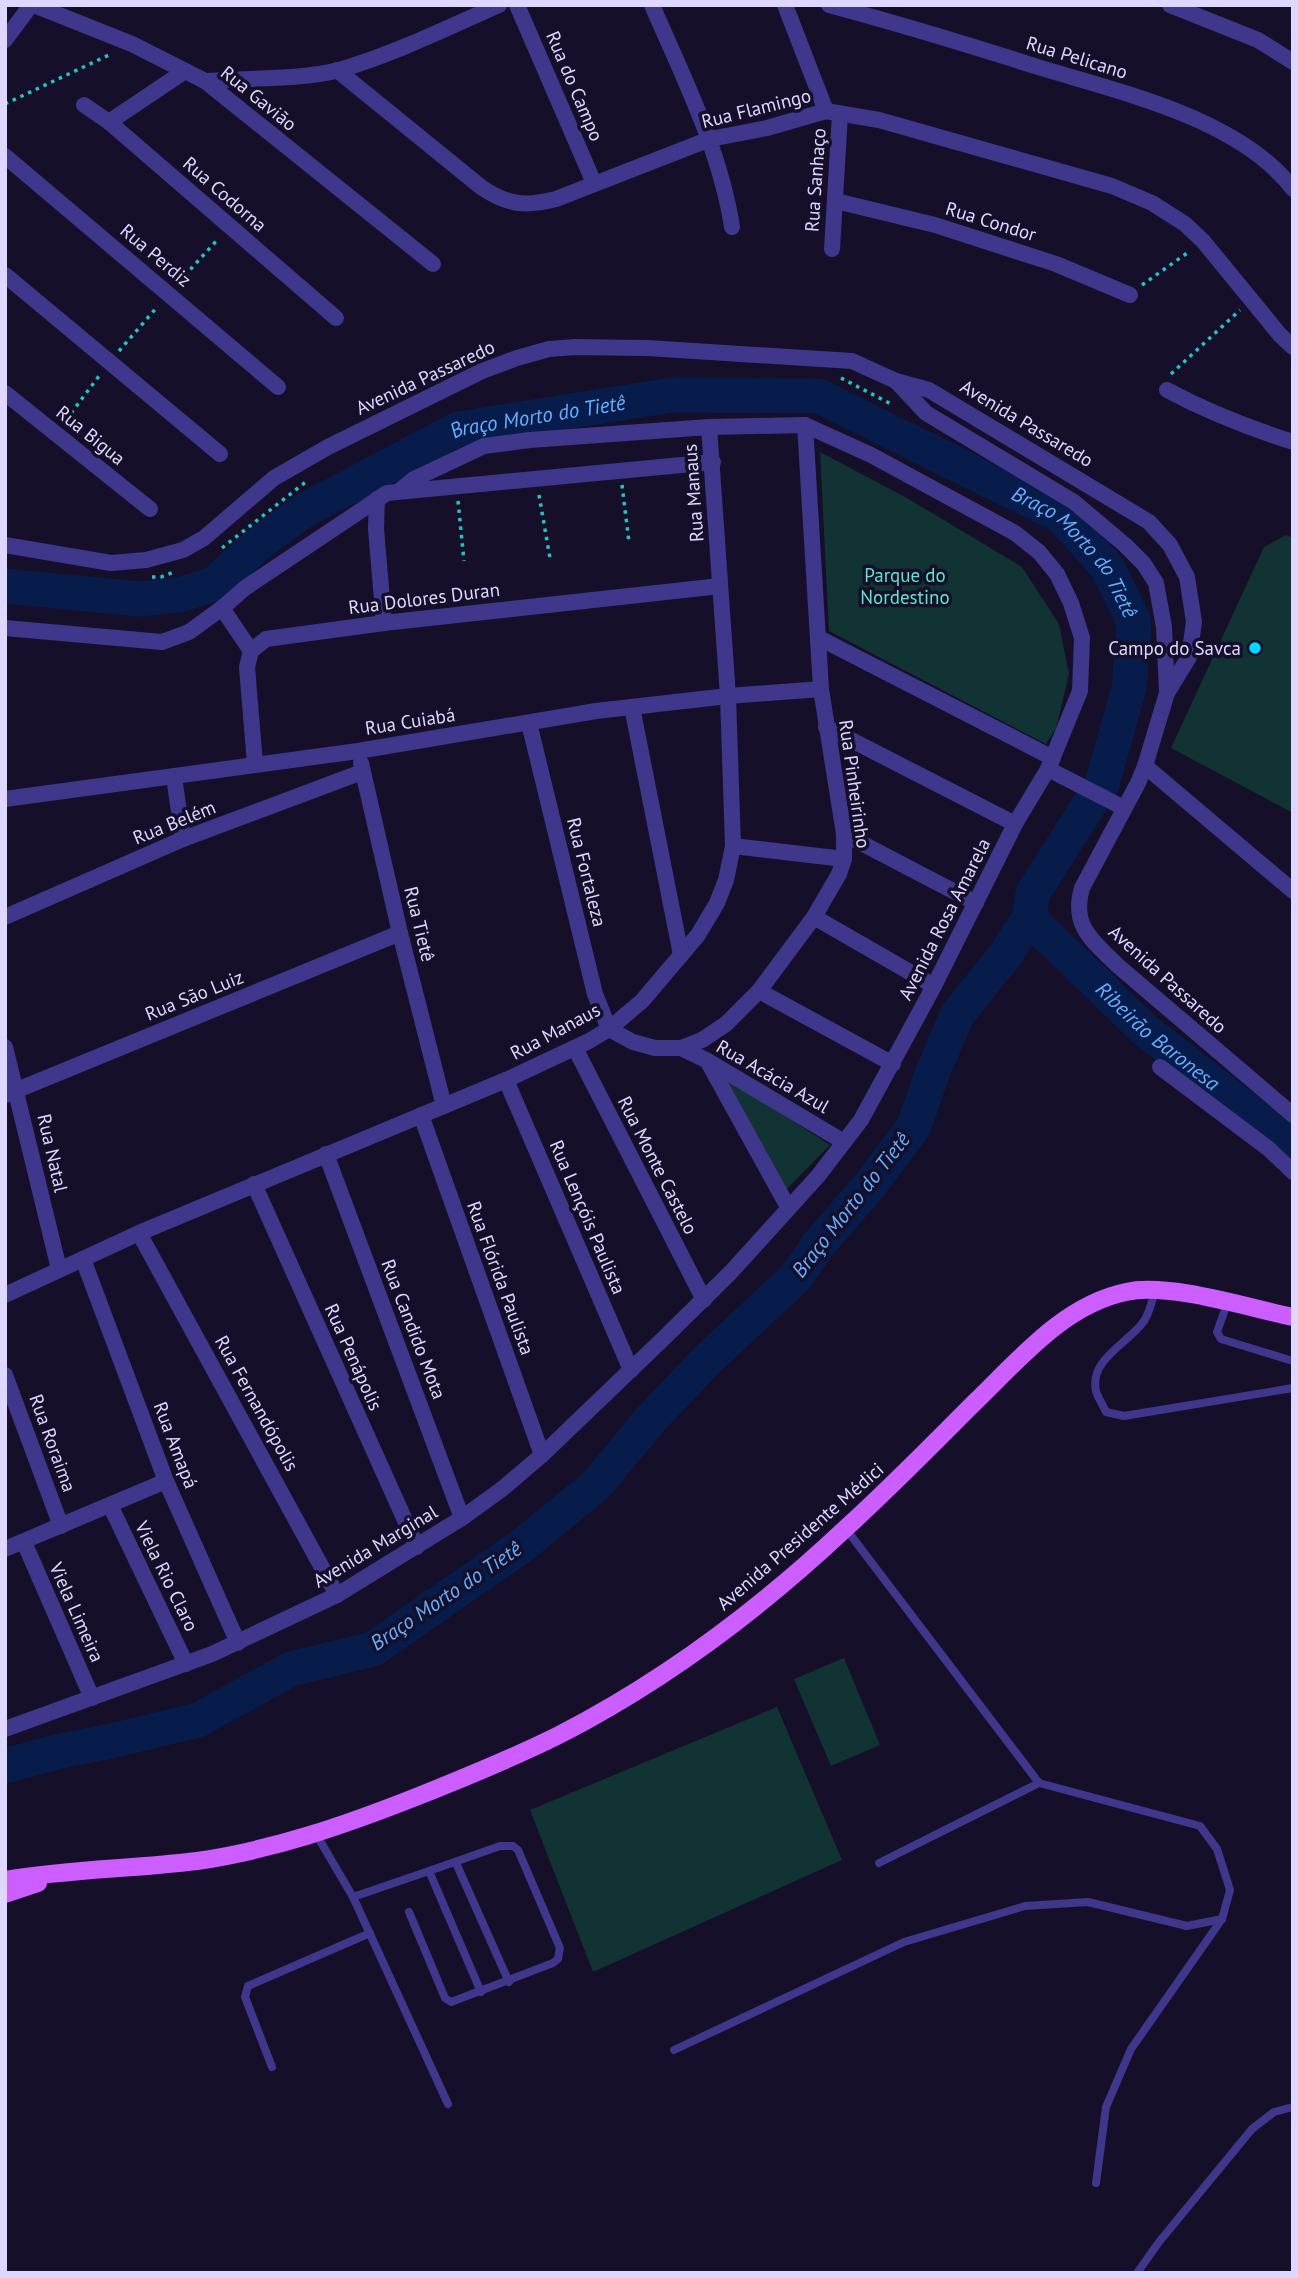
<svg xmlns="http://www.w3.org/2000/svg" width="1298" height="2278" viewBox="0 0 1298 2278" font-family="'PT Sans',sans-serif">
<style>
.green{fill:#113334}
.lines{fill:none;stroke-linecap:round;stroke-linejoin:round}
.river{stroke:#071c4a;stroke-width:35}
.path{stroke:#28c2c1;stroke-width:3.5;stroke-dasharray:3.5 5;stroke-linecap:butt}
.lane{stroke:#3f378b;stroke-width:8}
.street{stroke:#3f378b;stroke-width:16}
.primary{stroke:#cc5eff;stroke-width:18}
.poi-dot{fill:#03d7ff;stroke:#150f29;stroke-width:2.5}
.labels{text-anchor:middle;stroke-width:7;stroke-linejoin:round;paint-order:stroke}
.street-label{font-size:19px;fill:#ded7ff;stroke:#150f29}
.park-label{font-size:19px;fill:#5be7cc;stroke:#150f29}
.poi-label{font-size:19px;fill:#ded7ff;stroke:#150f29;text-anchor:end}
.water-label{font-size:21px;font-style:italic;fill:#65afff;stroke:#150f29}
</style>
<rect width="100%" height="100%" fill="#150f29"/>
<!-- green -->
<g class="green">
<polygon points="820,452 907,498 1022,567 1059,624 1069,674 1056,728 1046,744 829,631"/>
<polygon points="1286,535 1293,538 1293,813 1171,748 1264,547"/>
<polygon points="722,1075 830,1145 787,1189"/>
<polygon points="844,1658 880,1745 831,1766 794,1679"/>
<polygon points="777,1707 842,1860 593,1972 530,1810"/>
</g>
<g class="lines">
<!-- river -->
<g class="river">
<path id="s1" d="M5,586L140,599L179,595L214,584L257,545L303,511L458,429L672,395L819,396L1061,516L1107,567L1134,622L1129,688L1102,784L1033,893L1029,918L1006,954L957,1015L932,1074L914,1126L870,1185L818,1245L796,1277L707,1360L650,1420L597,1484L523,1545L373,1649L291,1669L198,1720L111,1741L56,1752L5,1766"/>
<path id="s2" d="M1029,918L1145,1030L1293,1146"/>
</g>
<!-- path -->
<g class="path">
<polyline points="5,104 111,54"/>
<polyline points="179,282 219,238"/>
<polyline points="1142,285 1190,251"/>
<polyline points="119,351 158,306"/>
<polyline points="1171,374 1240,310"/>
<polyline points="841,378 893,405"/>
<polyline points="66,420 99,376"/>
<polyline points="622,485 629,542"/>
<polyline points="539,495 550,558"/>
<polyline points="458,501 464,561"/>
<polyline points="222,548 307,481"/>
<polyline points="152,577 161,577 174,572"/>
</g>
<!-- lane -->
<g class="lane">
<path d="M1156,1289C1152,1299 1150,1312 1144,1321C1129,1343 1089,1359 1096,1391C1098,1398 1103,1405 1106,1412L1124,1416L1293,1388"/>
<polyline points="1227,1304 1217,1332 1221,1339 1293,1361"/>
<polyline points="846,1529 1039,1783 1200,1826 1217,1849 1230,1890 1222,1919 1131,2049 1106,2107 1096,2183"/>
<polyline points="316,1834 353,1897 429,1871 481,1992"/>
<polyline points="456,1863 509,1982"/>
<polyline points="879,1863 1039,1783"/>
<polyline points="353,1897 448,2104"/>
<polyline points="409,1912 445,1998 451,2002 553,1963 558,1959 560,1948 518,1850 513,1846 500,1846 429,1871"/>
<polyline points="674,2050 904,1942 1025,1906 1088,1902 1187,1926 1222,1919"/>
<polyline points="272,2067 245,1997 248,1986 370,1933"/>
<polyline points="1137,2273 1159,2242 1252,2129 1274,2112 1293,2107"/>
</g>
<!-- street -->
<g class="street">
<polyline points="34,5 132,44 205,81 433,264"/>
<polyline points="517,5 594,183"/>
<path d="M652,5C683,77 720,149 732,227"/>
<polyline points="785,5 826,111"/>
<path d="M829,5C900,24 969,45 1038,67C1119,92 1239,118 1293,189"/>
<polyline points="1170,5 1258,40 1293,62"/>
<polyline points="5,40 31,5"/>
<path d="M337,70L481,187C507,205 525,207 556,199L710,139L767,128L826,111L879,120L1112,186L1152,203L1185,224L1203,241L1280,335L1293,347"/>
<path d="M205,81C244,78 302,80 339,70C394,54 447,28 499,5"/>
<polyline points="84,105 109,122 336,318"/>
<polyline points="109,122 185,71"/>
<polyline points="5,156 278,387"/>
<polyline points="836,201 935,225 1056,264 1130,295"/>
<polyline points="832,249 840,114"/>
<polyline points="5,275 220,454"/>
<polyline points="896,381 926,413 1074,502 1125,545 1144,564 1156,583 1164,627 1167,693"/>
<path d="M1167,390C1208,412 1249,428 1293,442"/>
<polyline points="5,393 150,509"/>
<polyline points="377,499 376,529 384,623"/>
<path d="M5,545L111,563L146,560L183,550L204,538L274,478L328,447L482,371L517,358L549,349L575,347L647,348L852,361L896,381L929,390L1149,522L1170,545L1187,577L1194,622L1189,657L1167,693L1145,766L1138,783L1082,888C1071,926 1092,940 1117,965L1293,1115"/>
<polyline points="5,628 162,642 189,632 222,608"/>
<polyline points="819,638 1053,758"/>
<polyline points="251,651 222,608 245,588 387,493 713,462"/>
<polyline points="632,707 681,955"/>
<polyline points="529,723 595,994 609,1029 633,1042 655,1048 681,1048 702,1040 726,1024 759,991 814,917 839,874 844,859 844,834 821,689 805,425"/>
<polyline points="826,727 1015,824"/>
<polyline points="361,763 400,933 444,1106"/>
<polyline points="255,764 247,667 251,651 266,639 384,623 720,586"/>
<polyline points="1145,766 1293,891"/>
<polyline points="1048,769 1124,808"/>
<polyline points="174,777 183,839"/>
<polyline points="5,799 358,751 596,711 728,696 821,689"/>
<polyline points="844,834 976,903"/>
<polyline points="733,846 844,859"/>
<polyline points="5,917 183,839 362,772"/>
<polyline points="814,917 934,986"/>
<polyline points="759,991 893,1064"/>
<polyline points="5,1047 59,1269"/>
<polyline points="575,1048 704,1300"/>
<polyline points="681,1048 708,1061 844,1142"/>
<polyline points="709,1064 788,1207"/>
<polyline points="1160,1067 1269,1149 1293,1172"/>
<polyline points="506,1080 631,1370"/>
<polyline points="5,1095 400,933"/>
<polyline points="421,1115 542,1455"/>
<polyline points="326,1154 462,1518"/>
<polyline points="254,1184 417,1547"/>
<polyline points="139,1233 337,1595"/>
<polyline points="83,1259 166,1481 238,1643"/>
<polyline points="5,1295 139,1233 506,1080 589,1041 609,1029 642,1001 698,935 717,903 726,880 733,846 728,696 709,427"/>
<polyline points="5,1375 61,1526"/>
<polyline points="110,1505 186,1664"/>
<polyline points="24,1542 92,1698"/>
<polyline points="5,1549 166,1481"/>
<polyline points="5,1729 212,1654 337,1595 462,1518 502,1489 542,1455 665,1337 731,1272 818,1176 861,1120 934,986 1015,824 1048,769 1080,691 1082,638 1071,603 1057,574 1039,552 1015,533 871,455 805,425 709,427 530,440 484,446 414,479 399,491"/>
</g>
<!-- primary -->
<g class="primary">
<path d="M5,1880C68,1869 133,1869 197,1861C273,1850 345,1825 416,1797C464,1778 513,1758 559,1735C664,1681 760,1609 846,1528C890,1488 931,1446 973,1404C1018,1361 1063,1305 1126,1292C1168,1282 1249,1308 1293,1317"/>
<polyline points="5,1894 38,1883"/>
</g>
</g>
<!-- markers -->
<circle class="poi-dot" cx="1255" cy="648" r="7"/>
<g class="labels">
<!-- street labels -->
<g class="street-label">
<text transform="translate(1077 57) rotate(17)" y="7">Rua Pelicano</text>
<text transform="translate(575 86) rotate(67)" y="7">Rua do Campo</text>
<text transform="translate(259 98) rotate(39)" y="7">Rua Gavião</text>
<text transform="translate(756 108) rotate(-14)" y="7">Rua Flamingo</text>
<text transform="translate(815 180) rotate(-86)" y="7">Rua Sanhaço</text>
<text transform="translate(225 194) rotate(41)" y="7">Rua Codorna</text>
<text transform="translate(991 221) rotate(17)" y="7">Rua Condor</text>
<text transform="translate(156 255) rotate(40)" y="7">Rua Perdiz</text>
<text transform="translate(425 377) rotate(-25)" y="7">Avenida Passaredo</text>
<text transform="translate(1027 423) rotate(31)" y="7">Avenida Passaredo</text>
<text transform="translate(91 435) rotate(39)" y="7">Rua Bigua</text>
<text transform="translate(693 493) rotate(-94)" y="7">Rua Manaus</text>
<text transform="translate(424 598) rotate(-7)" y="7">Rua Dolores Duran</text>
<text transform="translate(410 721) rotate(-9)" y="7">Rua Cuiabá</text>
<text transform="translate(855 784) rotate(82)" y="7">Rua Pinheirinho</text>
<text transform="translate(174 822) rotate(-22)" y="7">Rua Belém</text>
<text transform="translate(587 872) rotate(76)" y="7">Rua Fortaleza</text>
<text transform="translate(944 919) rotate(-63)" y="7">Avenida Rosa Amarela</text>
<text transform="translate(420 924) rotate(76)" y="7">Rua Tietê</text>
<text transform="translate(1168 979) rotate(42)" y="7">Avenida Passaredo</text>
<text transform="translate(194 995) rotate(-22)" y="7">Rua São Luiz</text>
<text transform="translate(555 1031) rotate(-28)" y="7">Rua Manaus</text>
<text transform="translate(773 1076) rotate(30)" y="7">Rua Acácia Azul</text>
<text transform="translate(53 1153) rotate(77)" y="7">Rua Natal</text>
<text transform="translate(658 1165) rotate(63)" y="7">Rua Monte Castelo</text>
<text transform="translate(588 1217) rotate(67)" y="7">Rua Lençóis Paulista</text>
<text transform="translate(501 1278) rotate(70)" y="7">Rua Flórida Paulista</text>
<text transform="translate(414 1329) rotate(69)" y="7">Rua Candido Mota</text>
<text transform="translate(354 1357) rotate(66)" y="7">Rua Penápolis</text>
<text transform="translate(257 1403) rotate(61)" y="7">Rua Fernandópolis</text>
<text transform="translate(53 1443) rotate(70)" y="7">Rua Roraima</text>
<text transform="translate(176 1445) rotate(69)" y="7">Rua Amapá</text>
<text transform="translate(800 1536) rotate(-41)" y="7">Avenida Presidente Médici</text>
<text transform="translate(375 1546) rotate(-31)" y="7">Avenida Marginal</text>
<text transform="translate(167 1576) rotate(64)" y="7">Viela Rio Claro</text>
<text transform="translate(77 1612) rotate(66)" y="7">Viela Limeira</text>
</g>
<!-- park labels -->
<g class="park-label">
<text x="905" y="582">Parque do<tspan x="905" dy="22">Nordestino</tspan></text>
</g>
<!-- poi labels -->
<g class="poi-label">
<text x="1241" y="655">Campo do Savca</text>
</g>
<!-- water labels -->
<g class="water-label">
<text dy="7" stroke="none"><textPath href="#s1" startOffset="583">Braço Morto do Tietê</textPath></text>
<text dy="7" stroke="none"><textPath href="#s1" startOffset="1171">Braço Morto do Tietê</textPath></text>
<text dy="7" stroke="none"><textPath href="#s2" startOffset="175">Ribeirão Baronesa</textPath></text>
<text transform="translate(851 1205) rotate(-52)" y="7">Braço Morto do Tietê</text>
<text transform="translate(446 1596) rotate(-34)" y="7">Braço Morto do Tietê</text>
</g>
</g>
<!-- border -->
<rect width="1298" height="2278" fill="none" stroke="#ded7ff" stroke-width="14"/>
</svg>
